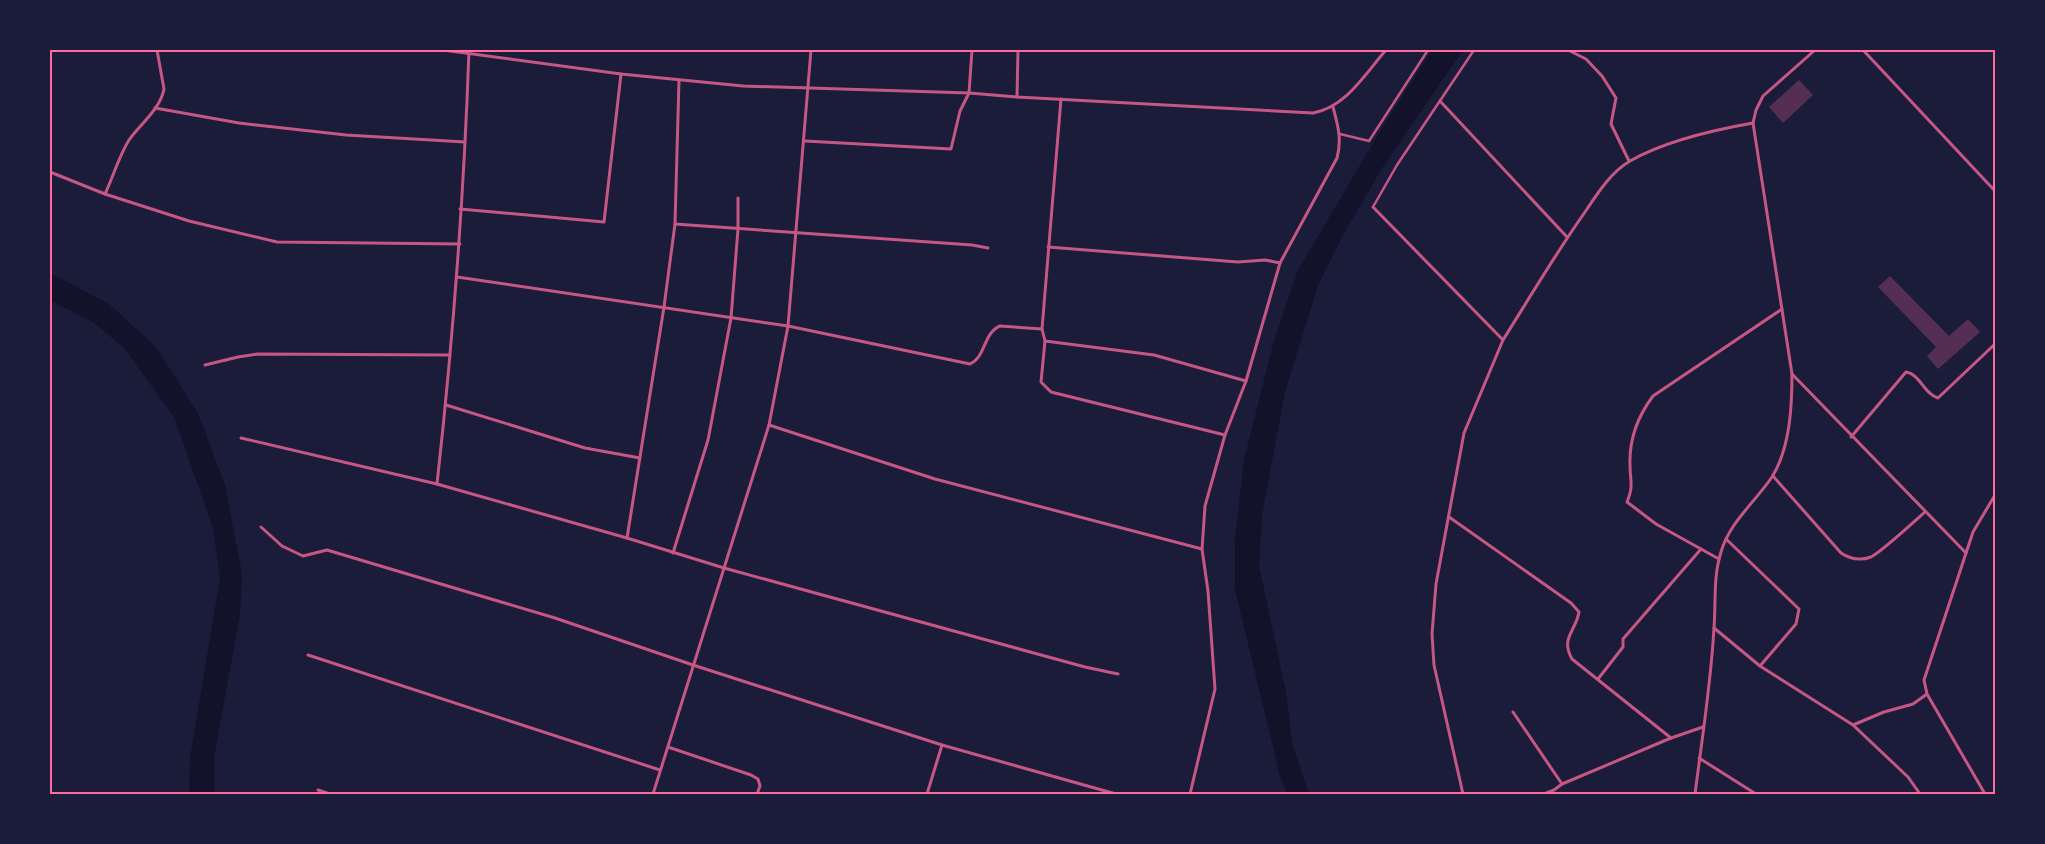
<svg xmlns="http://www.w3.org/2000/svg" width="2045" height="844" viewBox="0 0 2045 844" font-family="Inter,sans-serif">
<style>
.water{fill:#12122b}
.building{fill:#542f53}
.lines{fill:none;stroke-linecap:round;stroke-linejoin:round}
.pedestrian{stroke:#c65784;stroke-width:2.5}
.minor{stroke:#c65784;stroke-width:3}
.neatline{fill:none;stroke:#ff6b9d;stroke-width:2}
</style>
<rect width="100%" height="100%" fill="#1b1b3a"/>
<!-- water -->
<g class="water">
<polygon points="1432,50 1463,50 1382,168 1342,237 1318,285 1285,392 1262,515 1259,566 1286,692 1292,742 1309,794 1287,794 1280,776 1235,590 1235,539 1244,460 1274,340 1298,270 1381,130"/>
<polygon points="50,273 109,304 155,346 198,413 225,485 242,574 240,614 215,752 214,794 189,794 190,758 220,578 213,528 174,417 124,348 94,323 50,300"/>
</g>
<!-- building -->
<g class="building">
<polygon points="1799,80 1813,95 1783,123 1769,107"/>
<polygon points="1890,276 1949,336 1968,319 1980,332 1938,369 1927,356 1936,347 1878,287"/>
</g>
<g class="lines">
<!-- pedestrian -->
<g class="pedestrian">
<polyline points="1340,134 1369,141 1428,50"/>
<polyline points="1373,207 1397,165 1474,50"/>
</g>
<!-- minor -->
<g class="minor">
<path d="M443,50L621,74L743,86L969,93L1017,97L1313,113C1346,107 1365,74 1386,50"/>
<polyline points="1568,50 1586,59 1602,76 1616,98 1611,124 1629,161"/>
<polyline points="1863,50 1995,191"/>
<polyline points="1017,97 1018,50"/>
<polyline points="1061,99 1042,329 1045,341 1041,382 1051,392 1225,435"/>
<polyline points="1440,101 1567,237"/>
<polyline points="155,108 239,123 346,135 465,142"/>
<polyline points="805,141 951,149 960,111 969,93 972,50"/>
<polyline points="50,172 105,194 189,221 277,242 460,244"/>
<path d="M105,194C113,177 119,156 129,140C140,124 160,110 164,89L157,50"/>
<polyline points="1373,207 1503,340"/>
<polyline points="460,209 604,222 621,74"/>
<polyline points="675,224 972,245 988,248"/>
<polyline points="1048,247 1238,262 1265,260 1280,263"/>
<path d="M457,277L788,326L970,364C986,357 983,333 1000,326L1042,329"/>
<polyline points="1045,341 1154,355 1246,381"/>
<polyline points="205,365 238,357 258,354 450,355"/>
<polyline points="1792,374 1966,553"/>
<polyline points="446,405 585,448 640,458"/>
<polyline points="769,425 935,479 1202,549"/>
<path d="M1851,437L1906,372C1920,374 1924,394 1938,398L1995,344"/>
<polyline points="241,438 437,484 627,538 724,568 1085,667 1118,674"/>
<path d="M1773,476L1841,553C1850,559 1860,561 1871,557C1880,553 1915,521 1925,512"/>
<path d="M437,484C453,340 464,195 469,50"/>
<polyline points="50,501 50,505"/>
<path d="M1449,517L1571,603L1579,612C1576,631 1560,638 1572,659L1671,738"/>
<polyline points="261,527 282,546 303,556 327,550 555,618 693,665 942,745 1116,794"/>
<polyline points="627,538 664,307 675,224 679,80"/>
<polyline points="1726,539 1799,609 1796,624 1760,666"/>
<polyline points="673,553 708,440 731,318 738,229 738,198"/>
<path d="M1719,559L1656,524L1627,502C1634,485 1630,482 1630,465C1629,439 1638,416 1653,396L1782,309"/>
<polyline points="1714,628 1760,666 1853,725 1908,777 1920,794"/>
<polyline points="308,655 660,770"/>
<polyline points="1598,679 1623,647 1623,639 1701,549"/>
<polyline points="1513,712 1562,784"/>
<polyline points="1853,725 1884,712 1913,704 1927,694"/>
<polyline points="668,747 751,775 758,779 760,786 757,794"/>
<polyline points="1699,758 1756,794"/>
<polyline points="318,790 330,794"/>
<polyline points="653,794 769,425 788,326 811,50"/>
<polyline points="927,794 942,745"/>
<path d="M1190,794L1215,689L1208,591L1202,549L1205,506L1225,435L1246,381L1280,263L1337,158C1342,139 1338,126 1333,107"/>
<path d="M1463,794L1434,665L1432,634L1436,584L1464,433L1503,340C1530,297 1556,253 1585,212C1597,194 1611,172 1630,161C1665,141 1713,130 1753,123"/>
<polyline points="1544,794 1554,790 1562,784 1671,738 1703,727"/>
<path d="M1695,794C1702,739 1711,683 1714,628C1716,603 1713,577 1721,552C1729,523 1755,502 1772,477C1790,448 1792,407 1792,374L1753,123L1756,110L1763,96L1815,50"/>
<polyline points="1985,794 1927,694 1924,680 1973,532 1995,495"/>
</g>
</g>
<!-- border -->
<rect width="2045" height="844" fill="none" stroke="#1b1b3a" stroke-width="102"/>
<rect x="51" y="51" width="1943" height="742" class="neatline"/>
</svg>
